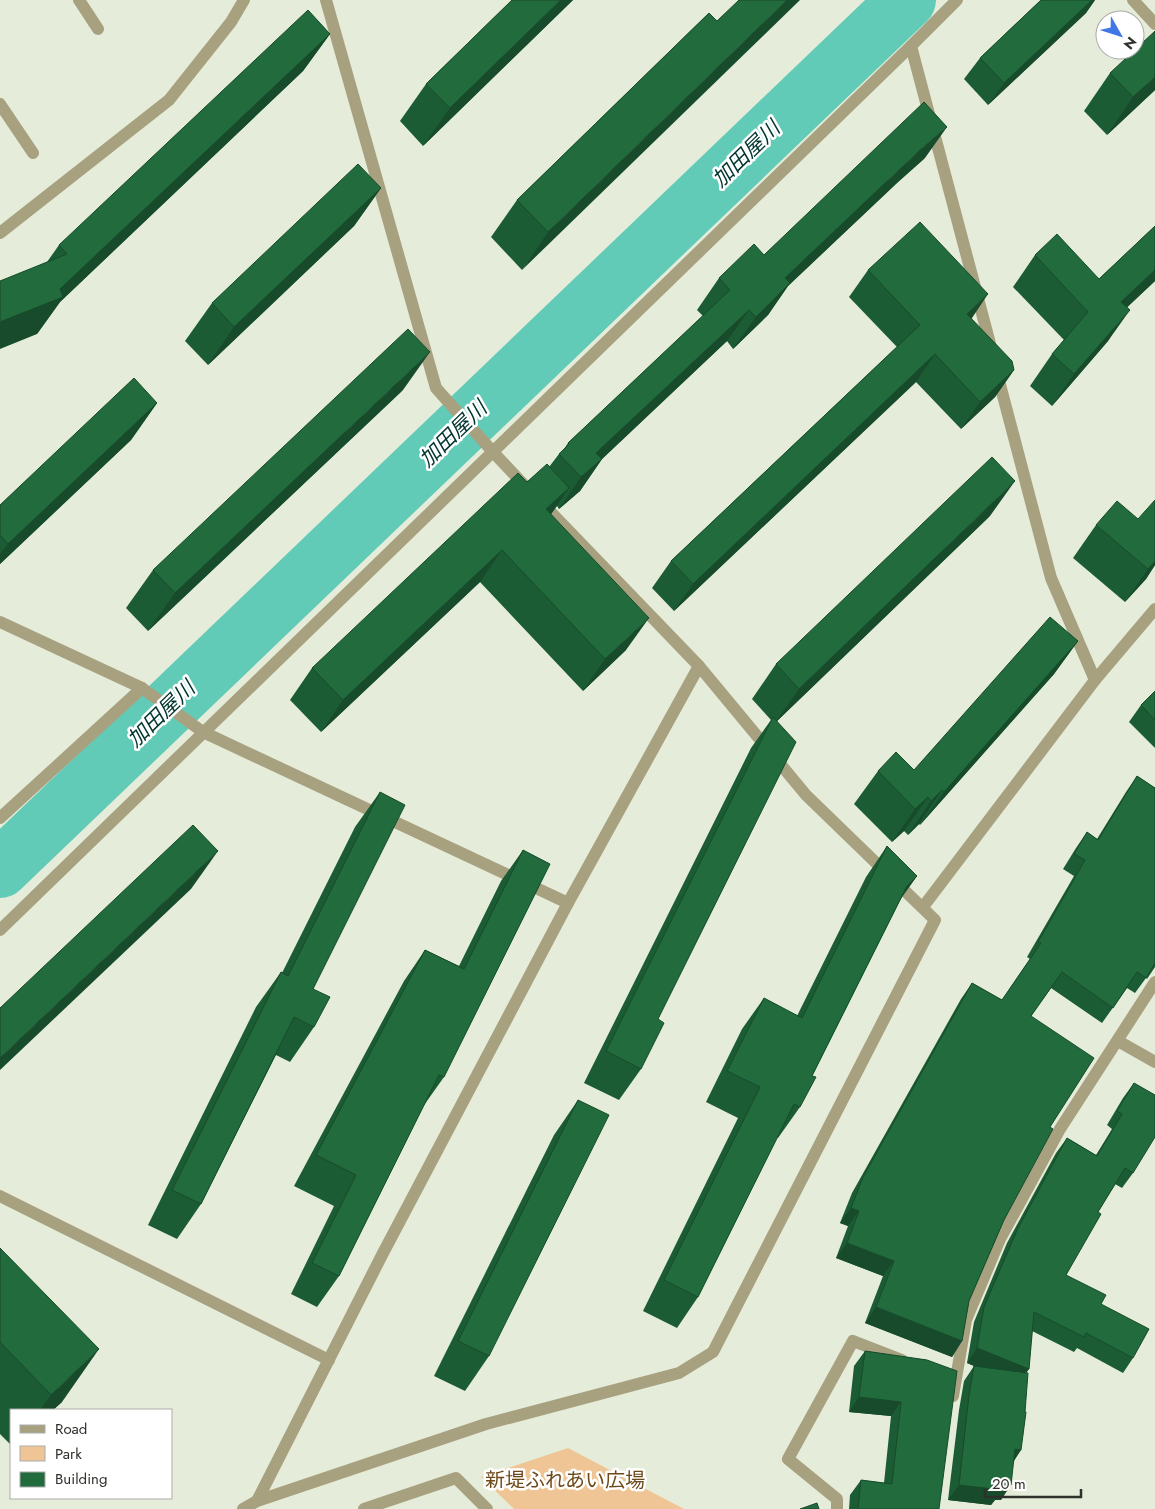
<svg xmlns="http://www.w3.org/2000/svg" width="1155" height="1509" viewBox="0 0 1155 1509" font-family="Jost,'Noto Sans JP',sans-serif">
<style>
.green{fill:#f0c595}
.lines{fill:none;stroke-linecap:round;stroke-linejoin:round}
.river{stroke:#61cbb8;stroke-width:58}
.minor{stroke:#a8a180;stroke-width:12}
.wall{fill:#1c5c34}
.shaded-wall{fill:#174b2b}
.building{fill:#216b3d;stroke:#174b2b}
.labels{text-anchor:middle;stroke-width:5;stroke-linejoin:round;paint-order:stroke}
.park-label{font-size:20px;fill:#6e4a1a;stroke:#fff}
.water-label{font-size:21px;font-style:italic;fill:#01352e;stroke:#fff}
</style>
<rect width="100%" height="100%" fill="#e5edda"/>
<!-- green -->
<polygon class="green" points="568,1448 684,1509 514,1509 481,1477"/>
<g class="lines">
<!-- river -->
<polyline class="river" points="0,869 907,0"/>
<!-- minor -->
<g class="minor">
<polyline points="79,0 98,29"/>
<polyline points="326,0 436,388 493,452 527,488"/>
<polyline points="1133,0 1155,24"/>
<polyline points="911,46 992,351"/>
<polyline points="0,104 33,153"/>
<polyline points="0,233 169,100 231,22 244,0"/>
<polyline points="997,373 1051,578 1095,680"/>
<polyline points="0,622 142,688 203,732 568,903"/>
<polyline points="0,818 142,688"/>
<polyline points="923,907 1095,680 1155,609"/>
<polyline points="0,930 911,46 957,0"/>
<polyline points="1118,1041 1155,1062"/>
<polyline points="0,1196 329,1360"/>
<polyline points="953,1396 966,1320 1000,1239 1060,1129 1155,982"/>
<polyline points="257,1501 382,1255 568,903 699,666"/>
<polyline points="243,1509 257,1501 486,1424 679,1373 713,1352 935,920 806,795 699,666 541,502"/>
<polyline points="364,1509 456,1478 487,1509"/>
<polyline points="837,1509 837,1499 788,1459 853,1341 902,1360"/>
</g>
</g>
<!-- wall -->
<g class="wall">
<polygon points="512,0 573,0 423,146 400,121 426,84"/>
<polygon points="1041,0 1095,0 1086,13 988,105 964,79 980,58"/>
<polygon points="709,13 522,270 491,237 517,200"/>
<polygon points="330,34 303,71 60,302 37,334 47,262 59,245"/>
<polygon points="1110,73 1155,90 1107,135 1084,111"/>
<polygon points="925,158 898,182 788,286 768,315 733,349 727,341 602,459 580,491 559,509 557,506 551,514 626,650 583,691 480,582 321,732 290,700 312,668 527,482 549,467 559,454 564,449 568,443 703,316 697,310 719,278 764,255"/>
<polygon points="381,188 354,226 208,365 185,341 212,303"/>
<polygon points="1155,226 1155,281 1127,307 1108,341 1052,406 1030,386 1052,354 1064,340 1013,287 1035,255 1099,279"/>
<polygon points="868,270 971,319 1014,370 995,397 961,429 916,382 674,611 652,588 671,561 897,347 849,297"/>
<polygon points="403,390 148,631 126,608 153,570"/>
<polygon points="157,403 131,440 0,564 0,505"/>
<polygon points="990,516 777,721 658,1019 641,1069 619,1100 584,1083 751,748 771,720 752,699 776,664"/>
<polygon points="1096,525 1155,565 1146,579 1125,602 1073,558"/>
<polygon points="1078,641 1054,674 920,825 919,824 908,835 904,831 892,842 854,804 878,771 914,770"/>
<polygon points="1155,691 1155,748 1129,722 1141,705"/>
<polygon points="1137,776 1155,788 1155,967 1147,979 1146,978 1135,993 1127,988 1102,1023 1051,988 1031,1016 1050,1127 1004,1220 969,1301 962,1341 952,1357 865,1323 883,1276 836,1258 848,1226 840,1223 852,1193 961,999 972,983 1002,1000 1030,959 1027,957 1074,876 1063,869 1076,848 1087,832 1097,839 1126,792"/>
<polygon points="380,792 313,989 314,1027 290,1062 276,1055 201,1204 177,1239 148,1225 256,1007 281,972 282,973 355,827"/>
<polygon points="887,846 917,876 900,900 812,1076 800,1107 778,1138 777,1137 698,1297 677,1328 643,1311 738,1118 706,1102 742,1029 764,998 797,1016 866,877"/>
<polygon points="523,850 444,1077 422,1108 339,1276 317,1307 291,1294 334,1206 294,1186 404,981 425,950 459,966 501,881"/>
<polygon points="1134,1083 1133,1173 1122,1188 1115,1184 1098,1212 1066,1275 1101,1304 1133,1358 1123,1373 1077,1348 1074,1352 1032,1331 1029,1369 1026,1372 1021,1450 1014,1461 1001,1500 995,1500 991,1505 948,1500 959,1410 964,1381 974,1366 967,1363 974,1322 1007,1243 1056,1153 1067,1138 1096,1155 1112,1129 1107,1125 1123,1098"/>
<polygon points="578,1100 489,1356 465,1391 434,1376 554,1135"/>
<polygon points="0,1248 62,1402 53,1410 11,1410 11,1445 0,1434"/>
<polygon points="865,1351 927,1360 939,1509 849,1509 850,1495 861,1480 884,1483 891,1416 849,1412 854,1366"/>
</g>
<!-- shaded-wall -->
<g class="shaded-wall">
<polygon points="561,0 573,0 423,146 450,108"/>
<polygon points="787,0 800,0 522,270 548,232"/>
<polygon points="1092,0 1095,0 1086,13 988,105 1004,83"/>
<polygon points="330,34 303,71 60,302 37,334 0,349 0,322 60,289"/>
<polygon points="1155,77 1155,90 1107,135 1133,97"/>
<polygon points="947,127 925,158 898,182 788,286 768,315 733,349 756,317 785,278 920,150"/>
<polygon points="381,188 354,226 208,365 234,327"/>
<polygon points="1155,270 1155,281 1099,334 1121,302"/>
<polygon points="988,294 970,321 967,314"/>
<polygon points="749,310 727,341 602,459 580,491 559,509 581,477 596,453"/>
<polygon points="1130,310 1108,341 1052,406 1074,374"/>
<polygon points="430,352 403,390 148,631 175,593"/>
<polygon points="935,354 916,382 674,611 693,584"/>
<polygon points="1014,370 995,397 961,429 980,402"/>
<polygon points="157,403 131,440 0,564 0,554 8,544"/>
<polygon points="1015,481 990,516 774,724 799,689"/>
<polygon points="569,488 547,520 546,509"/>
<polygon points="502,550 480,582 321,732 343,700"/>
<polygon points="1155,561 1155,565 1146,579 1125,602 1148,569"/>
<polygon points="649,618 626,650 583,691 605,659"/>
<polygon points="1078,641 1054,674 920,825 944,792"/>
<polygon points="942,790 919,824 908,835 931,801"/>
<polygon points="928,797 904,831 892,842 915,809"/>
<polygon points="218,851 191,889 0,1070 0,1058"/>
<polygon points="917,876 895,906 907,886"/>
<polygon points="851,1208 859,1211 848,1226 840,1223"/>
<polygon points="847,1243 894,1261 883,1276 836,1258"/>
<polygon points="876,1307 962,1341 952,1357 865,1323"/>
<polygon points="977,1348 1029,1369 1018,1384 967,1363"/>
<polygon points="99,1349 62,1402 53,1410 40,1410 51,1395"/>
<polygon points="859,1397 901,1402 891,1416 849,1412"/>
<polygon points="1015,1449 1021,1450 1011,1464"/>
<polygon points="1002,1484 1011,1485 1001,1500 995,1500 991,1505 948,1500 959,1485"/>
</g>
<!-- building -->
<g class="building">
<polygon points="512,0 561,0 450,108 426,84"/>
<polygon points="739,0 787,0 548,232 517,200 709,13 717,21"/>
<polygon points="1041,0 1092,0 1004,83 980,58"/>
<polygon points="308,10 330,34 60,289 63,297 0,322 0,281 67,254 59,245"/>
<polygon points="1155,31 1155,77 1133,97 1110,73"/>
<polygon points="924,102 947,127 920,150 785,278 790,283 756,317 749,310 596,453 602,459 581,477 559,454 569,444 568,443 730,290 719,278 754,244 764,255"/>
<polygon points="358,164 381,188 234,327 212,303"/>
<polygon points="920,222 988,294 967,314 1012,361 1014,370 980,402 935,354 693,584 671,561 920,325 868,270"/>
<polygon points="1155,226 1155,270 1121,302 1130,310 1074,374 1052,354 1088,312 1035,255 1057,234 1099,279"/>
<polygon points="408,329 430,352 175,593 153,570"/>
<polygon points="134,378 157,403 8,544 0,535 0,505"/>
<polygon points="992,457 1015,481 799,689 776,664"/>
<polygon points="547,464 569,488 546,509 649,618 605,659 502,550 343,700 312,668 518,473 527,482"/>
<polygon points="1155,500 1155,561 1148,569 1096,525 1117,501 1138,519"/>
<polygon points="1050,617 1078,641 944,792 942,790 931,801 928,797 915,809 878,771 896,752 914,770"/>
<polygon points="1155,691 1155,720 1141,705"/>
<polygon points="773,717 796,742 658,1019 664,1023 641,1069 606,1051"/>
<polygon points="1137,776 1155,788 1155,963 1146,978 1137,972 1113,1008 1062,972 1031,1016 1094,1058 1050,1127 1053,1129 1004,1220 969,1301 962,1341 876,1307 894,1261 847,1243 859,1211 851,1208 863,1177 972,983 1002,1000 1041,943 1038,942 1085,860 1074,854 1087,832 1098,840"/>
<polygon points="380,792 405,805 313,989 330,997 314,1027 294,1017 201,1204 172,1190 281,972 288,976"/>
<polygon points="193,825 218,851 0,1058 0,1008"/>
<polygon points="887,846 917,876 907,886 812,1076 816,1077 800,1107 794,1104 698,1297 664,1280 760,1087 727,1071 764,998 802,1018"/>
<polygon points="523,850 550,864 444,1077 439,1075 339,1276 312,1263 356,1175 316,1155 425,950 464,969"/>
<polygon points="1134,1083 1155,1095 1155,1137 1133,1173 1125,1168 1098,1212 1101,1214 1066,1275 1106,1295 1101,1304 1149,1329 1133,1358 1086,1333 1084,1337 1034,1312 1029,1369 977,1348 984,1307 1018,1228 1067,1138 1097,1156 1122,1114 1117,1111"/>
<polygon points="578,1100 609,1115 489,1356 458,1341"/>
<polygon points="0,1248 99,1349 51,1395 0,1342"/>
<polygon points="865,1351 927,1360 957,1371 939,1509 858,1509 861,1480 892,1484 901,1402 859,1397"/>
<polygon points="974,1366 1028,1373 1025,1412 1026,1412 1021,1450 1015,1449 1011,1485 1002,1484 1002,1490 959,1485 969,1395"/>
<polygon points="817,1503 819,1509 800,1509"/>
</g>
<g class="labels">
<!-- park labels -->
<g class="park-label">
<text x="565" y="1487">新堤ふれあい広場</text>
</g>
<!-- water labels -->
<g class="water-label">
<text transform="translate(746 154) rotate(-44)" y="7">加田屋川</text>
<text transform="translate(453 434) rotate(-44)" y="7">加田屋川</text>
<text transform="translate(161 714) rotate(-44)" y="7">加田屋川</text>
</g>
</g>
<!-- legend -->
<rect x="10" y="1409" width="162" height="90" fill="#ffffff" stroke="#abaca9"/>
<rect x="20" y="1425" width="25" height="8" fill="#a8a180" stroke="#abaca9"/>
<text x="55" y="1434" font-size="15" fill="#2e3029">Road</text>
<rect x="20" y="1446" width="25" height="15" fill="#f0c595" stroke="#abaca9"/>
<text x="55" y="1459" font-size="15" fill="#2e3029">Park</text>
<rect x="20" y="1472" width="25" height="15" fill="#216b3d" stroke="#abaca9"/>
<text x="55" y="1484" font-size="15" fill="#2e3029">Building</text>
<!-- north arrow -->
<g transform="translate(1120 35) rotate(129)"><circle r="24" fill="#ffffff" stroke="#abaca9"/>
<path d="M0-4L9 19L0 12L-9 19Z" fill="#4176e6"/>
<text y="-8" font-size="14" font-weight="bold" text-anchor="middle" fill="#2e3029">N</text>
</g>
<!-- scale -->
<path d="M985 1489v8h96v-8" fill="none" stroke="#2e3029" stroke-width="2.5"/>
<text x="992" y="1489" font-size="15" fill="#2e3029" stroke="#ffffff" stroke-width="4" paint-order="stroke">20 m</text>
</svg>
